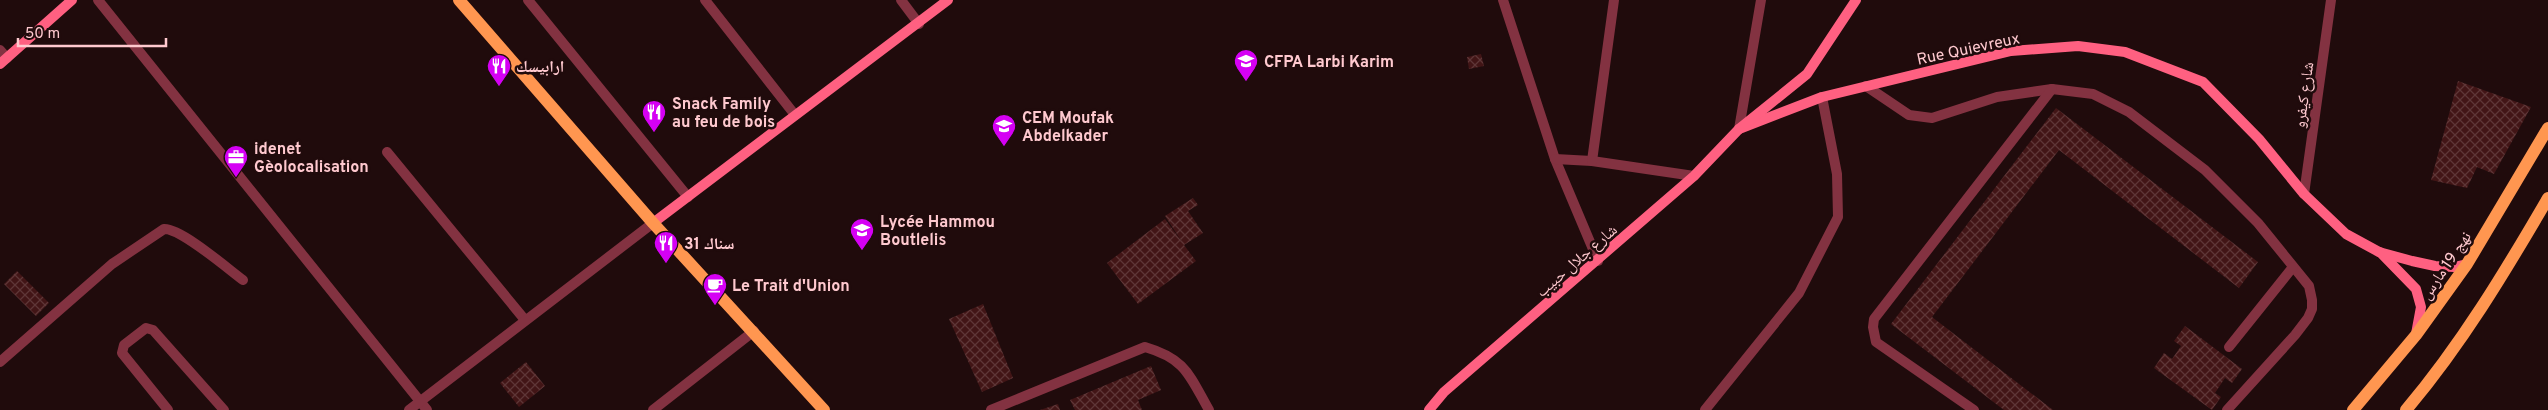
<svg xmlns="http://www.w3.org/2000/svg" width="2548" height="410" viewBox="0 0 2548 410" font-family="Overpass,'Noto Naskh Arabic',sans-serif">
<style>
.building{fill:url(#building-cross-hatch)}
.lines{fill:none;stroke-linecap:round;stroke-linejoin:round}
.lane{stroke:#833241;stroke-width:10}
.street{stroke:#833241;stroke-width:10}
.secondary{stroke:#ff6081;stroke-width:10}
.primary{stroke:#ff9650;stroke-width:12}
.labels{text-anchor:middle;stroke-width:5;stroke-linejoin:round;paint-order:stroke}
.street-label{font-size:16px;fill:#ffc9cf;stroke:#200b0c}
.poi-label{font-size:16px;font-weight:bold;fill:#ffc9cf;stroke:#200b0c;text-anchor:start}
</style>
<defs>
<pattern id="building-cross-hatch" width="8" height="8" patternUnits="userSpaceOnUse" patternTransform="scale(1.25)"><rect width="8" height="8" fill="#421516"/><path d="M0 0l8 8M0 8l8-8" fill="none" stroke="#5e3637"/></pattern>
</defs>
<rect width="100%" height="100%" fill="#200b0c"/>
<!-- building -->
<g class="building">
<polygon points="1481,54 1484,66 1469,69 1467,57"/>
<polygon points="2458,81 2531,107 2494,174 2477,167 2467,188 2431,180"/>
<polygon points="2056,108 2258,262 2239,288 2059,150 1932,317 2053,410 2004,410 1891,324"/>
<polygon points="1193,198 1198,205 1188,211 1203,233 1184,245 1196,261 1138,304 1107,263 1165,219 1182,242 1165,216"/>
<polygon points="17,271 49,303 36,316 4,284"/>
<polygon points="983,304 1013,378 982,392 949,319"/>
<polygon points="2185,326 2242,369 2232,383 2225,378 2215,393 2221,397 2212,410 2154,368 2164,353 2172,359 2181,346 2174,341"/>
<polygon points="526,362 545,386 519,407 500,383"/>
<polygon points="1151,366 1161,390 1138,400 1142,410 1075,410 1070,400"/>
<polygon points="1058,404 1060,410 1040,410"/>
</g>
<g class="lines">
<!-- lane -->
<g class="lane">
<polyline points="1866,86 1909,115 1932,118 1997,97 2052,89 2093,94 2129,112 2205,170 2258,223 2309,286 2312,300 2312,309 2308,318 2295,335 2227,410"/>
<polyline points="2229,347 2293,267"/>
<path d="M991,410L1145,347C1186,359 1189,375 1209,410"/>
<polyline points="1705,410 1799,293 1838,217 1837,174 1822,97"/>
<polyline points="1974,410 1876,342 1873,327 1874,319 2052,89"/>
</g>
<!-- street -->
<g class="street">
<polyline points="98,0 427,410"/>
<polyline points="528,0 688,197"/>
<polyline points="705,0 795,115"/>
<polyline points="901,0 919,24"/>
<polyline points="1503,0 1555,159 1598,261"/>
<polyline points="0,50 7,58"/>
<polyline points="1739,129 1761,0"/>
<polyline points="387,152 525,320"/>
<polyline points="1555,159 1592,161 1694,176"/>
<polyline points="1592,161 1614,0"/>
<polyline points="2304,194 2331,0"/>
<path d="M0,362L112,264L164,229C181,228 228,269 243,280"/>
<polyline points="168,410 122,353 124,345 146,328 153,330 224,410"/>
<polyline points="409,410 653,223"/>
<polyline points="653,410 754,331"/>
</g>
<!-- secondary -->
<g class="secondary">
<polyline points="0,64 72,0"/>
<polyline points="1739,129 1822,97 2011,51 2078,46 2125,52 2203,82 2259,139 2304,194 2346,234 2379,252 2412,261 2435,266 2454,267 2467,264"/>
<polyline points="653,223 948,0"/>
<polyline points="2380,252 2416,289 2421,307 2416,334"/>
<polyline points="1429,410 1444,392 1694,176 1739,129 1807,74 1856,0"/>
</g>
<!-- primary -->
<g class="primary">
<polyline points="459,0 653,223 824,410"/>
<polyline points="2353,410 2416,335 2467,264 2548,128"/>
<path d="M2406,410C2461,345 2505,272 2548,198"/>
</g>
</g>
<!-- icons -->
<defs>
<g id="university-pin" transform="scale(1.25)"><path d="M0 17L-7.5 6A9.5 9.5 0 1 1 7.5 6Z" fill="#d500f4" stroke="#200b0c"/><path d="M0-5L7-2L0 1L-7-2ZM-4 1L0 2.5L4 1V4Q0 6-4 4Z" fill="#fff"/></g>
<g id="restaurant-pin" transform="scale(1.25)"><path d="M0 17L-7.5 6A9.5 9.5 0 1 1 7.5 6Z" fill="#d500f4" stroke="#200b0c"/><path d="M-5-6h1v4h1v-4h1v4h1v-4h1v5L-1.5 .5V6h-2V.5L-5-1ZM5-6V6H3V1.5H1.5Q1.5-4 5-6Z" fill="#fff"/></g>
<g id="school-pin" transform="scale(1.25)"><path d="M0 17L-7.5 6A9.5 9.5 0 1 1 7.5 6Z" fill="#d500f4" stroke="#200b0c"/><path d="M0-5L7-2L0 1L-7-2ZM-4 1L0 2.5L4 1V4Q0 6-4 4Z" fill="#fff"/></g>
<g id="office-pin" transform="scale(1.25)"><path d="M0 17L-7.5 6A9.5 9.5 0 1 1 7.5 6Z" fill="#d500f4" stroke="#200b0c"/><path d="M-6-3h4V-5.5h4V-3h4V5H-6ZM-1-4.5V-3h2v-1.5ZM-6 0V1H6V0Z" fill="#fff"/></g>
<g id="cafe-pin" transform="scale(1.25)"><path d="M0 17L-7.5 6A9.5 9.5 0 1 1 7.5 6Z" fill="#d500f4" stroke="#200b0c"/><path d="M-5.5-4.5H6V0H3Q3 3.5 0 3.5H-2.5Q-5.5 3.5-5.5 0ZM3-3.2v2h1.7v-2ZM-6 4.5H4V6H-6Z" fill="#fff"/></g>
</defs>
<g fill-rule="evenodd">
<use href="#university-pin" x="1246" y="61"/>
<use href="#restaurant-pin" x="499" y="66"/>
<use href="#restaurant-pin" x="654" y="112"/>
<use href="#school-pin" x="1004" y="126"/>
<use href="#office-pin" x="236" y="157"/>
<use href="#school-pin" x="862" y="230"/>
<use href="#restaurant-pin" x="666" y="243"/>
<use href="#cafe-pin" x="715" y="285"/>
</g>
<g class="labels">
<!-- street labels -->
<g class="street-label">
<text transform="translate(1968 48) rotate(-12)" y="6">Rue Quievreux</text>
<text transform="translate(2303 95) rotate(-82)" y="6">شارع كيفرو</text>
<text transform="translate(1576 260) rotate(-41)" y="6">شارع جلال حبيب</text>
<text transform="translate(2445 265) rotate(-56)" y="6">نهج 19 مارس</text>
</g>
<!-- poi labels -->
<g class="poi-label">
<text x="1264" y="67">CFPA Larbi Karim</text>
<text x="516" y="72">ارابيسك</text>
<text x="672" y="109">Snack Family<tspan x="672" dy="18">au feu de bois</tspan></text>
<text x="1022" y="123">CEM Moufak<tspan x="1022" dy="18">Abdelkader</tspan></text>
<text x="254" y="154">idenet<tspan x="254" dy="18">Gèolocalisation</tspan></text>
<text x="880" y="227">Lycée Hammou<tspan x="880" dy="18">Boutlelis</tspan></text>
<text x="684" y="249">سناك 31</text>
<text x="732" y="291">Le Trait d'Union</text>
</g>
</g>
<!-- scale -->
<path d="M18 38v8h148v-8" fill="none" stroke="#ffc9cf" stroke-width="2.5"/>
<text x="25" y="38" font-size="15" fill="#ffc9cf" stroke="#200b0c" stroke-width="4" paint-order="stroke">50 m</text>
</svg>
